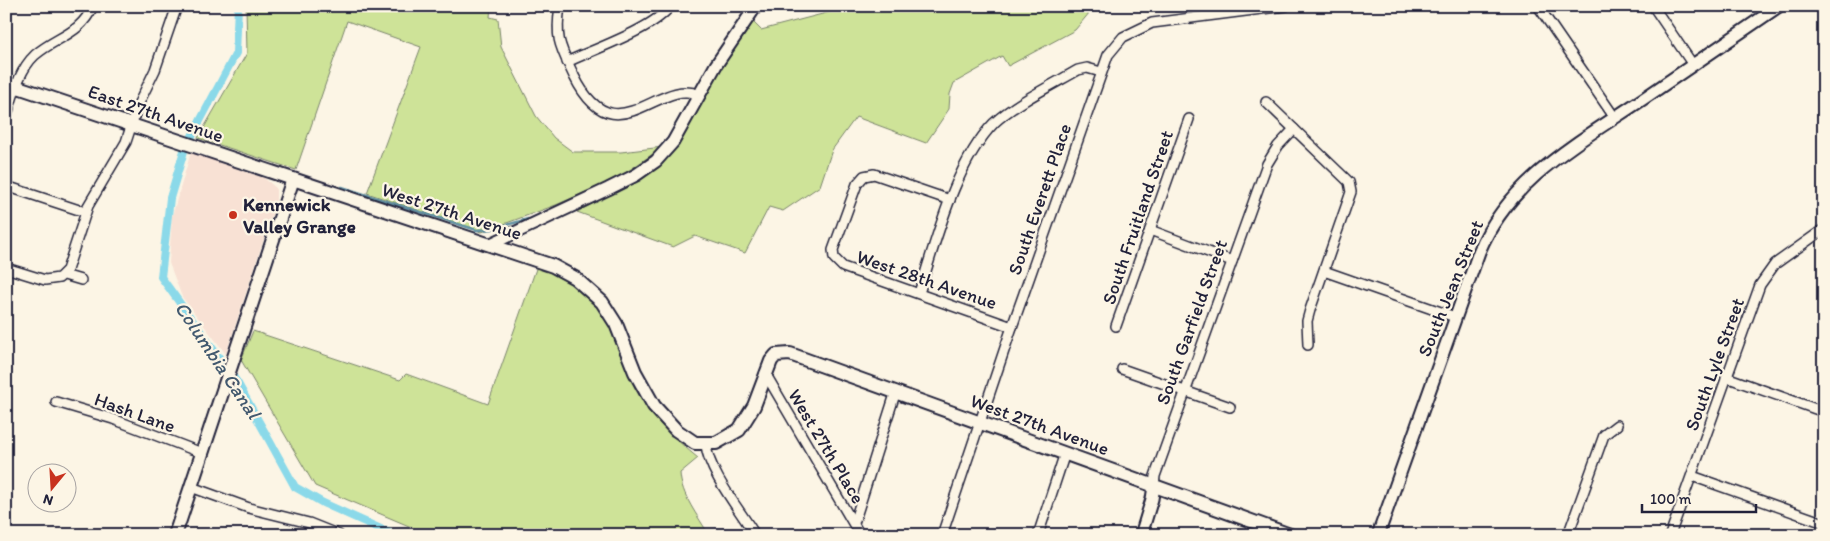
<svg xmlns="http://www.w3.org/2000/svg" width="1830" height="541" viewBox="0 0 1830 541" font-family="Itim,sans-serif">
<style>
.built{fill:#f8e1d4}
.green{fill:#cee398;stroke:#78826a}
.lines{fill:none;stroke-linecap:round;stroke-linejoin:round}
.stream{stroke:#6190a3;stroke-width:2.5}
.canal{stroke:#8bd9e9;stroke-width:8}
.minor-casing{stroke:#22223b;stroke-width:12}
.tertiary-casing{stroke:#22223b;stroke-width:15}
.secondary-casing{stroke:#22223b;stroke-width:16}
.minor{stroke:#fcf5e5;stroke-width:9}
.tertiary{stroke:#fcf5e5;stroke-width:11}
.secondary{stroke:#fcf5e5;stroke-width:12}
.poi-dot{fill:#c8321e;stroke:#fcf5e5;stroke-width:2}
.labels{text-anchor:middle;stroke-width:4.5;stroke-linejoin:round;paint-order:stroke}
.street-label{font-size:19px;fill:#22223b;stroke:#fcf5e5}
.poi-label{font-size:19px;font-weight:bold;fill:#22223b;stroke:#fcf5e5;text-anchor:start}
.water-label{font-size:20px;font-style:italic;fill:#42596f;stroke:#fcf5e5}
</style>
<rect width="100%" height="100%" fill="#fcf5e5"/>
<filter id="ink" filterUnits="userSpaceOnUse"><feTurbulence type="fractalNoise" baseFrequency=".02" numOctaves="2"/><feDisplacementMap in="SourceGraphic" scale="10" xChannelSelector="R" yChannelSelector="G"/><feConvolveMatrix kernelMatrix="1 2 1 2 8 2 1 2 1" color-interpolation-filters="sRGB"/></filter>
<g filter="url(#ink)">
<!-- built -->
<polygon class="built" points="191,152 264,178 276,188 276,202 226,354 182,297 169,263 172,216"/>
<!-- green -->
<g class="green">
<polygon points="246,6 491,6 490,17 498,19 501,47 536,116 554,138 573,152 621,152 663,147 618,178 556,205 482,232 367,193 421,47 347,21 296,170 198,138 247,53"/>
<polygon points="853,6 1095,6 1075,30 1008,66 1002,56 954,83 950,94 949,109 926,143 856,117 832,150 820,186 783,211 769,207 745,253 695,236 673,247 577,212 647,174 705,95 752,21 761,30"/>
<path d="M537,266C568,279 597,298 611,330C621,352 627,376 640,397C656,421 676,440 698,458L680,473C681,495 698,516 709,535H430L315,486L241,360L253,331L400,380L406,374L488,404Z"/>
</g>
<g class="lines">
<!-- stream -->
<polyline class="stream" points="342,187 477,230 492,229 528,219"/>
<!-- canal -->
<g class="canal">
<polyline points="192,136 236,53 238,6"/>
<polyline points="184,151 170,198 161,277 237,382 295,487 323,503 394,535"/>
</g>
<!-- minor casing -->
<g class="minor-casing">
<g id="minor">
<path d="M560,6C555,40 560,46 574,76C615,159 658,76 699,95"/>
<polyline points="1538,6 1615,118"/>
<polyline points="1653,6 1693,65"/>
<path d="M567,62C594,49 654,29 670,6"/>
<polyline points="1266,102 1349,182 1351,192 1310,310 1307,321 1308,345"/>
<path d="M6,118C13,97 18,71 35,55C57,36 80,35 93,6"/>
<polyline points="6,186 85,212"/>
<polyline points="950,200 874,174 864,176 857,184 833,250 834,258 843,267 1012,327"/>
<polyline points="1150,230 1232,261"/>
<polyline points="6,268 45,280 59,278 67,270 88,206 126,142 138,105 155,70 177,6"/>
<polyline points="1324,271 1455,317"/>
<polyline points="64,275 81,280"/>
<path d="M919,293C936,241 955,163 994,123C1014,104 1054,84 1078,70L1087,68L1101,72"/>
<polyline points="1116,326 1189,119"/>
<polyline points="1122,369 1230,407"/>
<polyline points="765,373 860,535"/>
<polyline points="1726,377 1824,412"/>
<polyline points="56,402 113,419 202,453"/>
<path d="M706,445C709,473 740,510 755,535"/>
<polyline points="1692,476 1824,523"/>
<polyline points="1154,486 1155,476 1267,164 1278,146 1294,129"/>
<polyline points="191,487 249,508 309,523 339,535"/>
<polyline points="854,523 896,391"/>
<polyline points="942,535 1012,327 1108,55 1123,37 1152,23 1286,6"/>
<polyline points="1038,535 1065,453"/>
<polyline points="1568,535 1604,435 1617,425"/>
<polyline points="1670,535 1760,285 1775,264 1824,229"/>
</g>
</g>
<!-- tertiary casing -->
<g class="tertiary-casing">
<g id="tertiary">
<polyline points="491,244 608,189 636,175 656,161 673,142 716,65 756,6"/>
<polyline points="1141,535 1152,499 1154,486"/>
<path d="M1378,535L1479,252C1509,179 1581,141 1643,99C1688,68 1733,37 1779,6"/>
</g>
</g>
<!-- secondary casing -->
<g class="secondary-casing">
<g id="secondary">
<polyline points="6,83 553,266 575,278 602,302 616,324 635,372 654,406 676,430 695,443 716,443 739,430 754,406 771,361 776,355 790,354 1290,535"/>
<polyline points="175,535 293,179"/>
</g>
</g>
<!-- minor -->
<use href="#minor" class="minor"/>
<!-- tertiary -->
<use href="#tertiary" class="tertiary"/>
<!-- secondary -->
<use href="#secondary" class="secondary"/>
</g>
</g>
<!-- markers -->
<circle class="poi-dot" cx="233" cy="215" r="5"/>
<g class="labels">
<!-- street labels -->
<g class="street-label">
<text transform="translate(156 113) rotate(19)" y="7">East 27th Avenue</text>
<text transform="translate(1039 199) rotate(-71)" y="7">South Everett Place</text>
<text transform="translate(452 211) rotate(18)" y="7">West 27th Avenue</text>
<text transform="translate(1137 217) rotate(-71)" y="7">South Fruitland Street</text>
<text transform="translate(927 279) rotate(19)" y="7">West 28th Avenue</text>
<text transform="translate(1450 288) rotate(-68)" y="7">South Jean Street</text>
<text transform="translate(1191 322) rotate(-70)" y="7">South Garfield Street</text>
<text transform="translate(1714 364) rotate(-70)" y="7">South Lyle Street</text>
<text transform="translate(135 412) rotate(20)" y="7">Hash Lane</text>
<text transform="translate(1040 424) rotate(20)" y="7">West 27th Avenue</text>
<text transform="translate(827 446) rotate(59)" y="7">West 27th Place</text>
</g>
<!-- poi labels -->
<g class="poi-label">
<text x="243" y="211">Kennewick<tspan x="243" dy="22">Valley Grange</tspan></text>
</g>
<!-- water labels -->
<g class="water-label">
<text transform="translate(218 360) rotate(56)" y="7">Columbia Canal</text>
</g>
</g>
<!-- margin -->
<rect width="1830" height="541" fill="none" stroke="#fcf5e5" stroke-width="25"/>
<rect x="12" y="12" width="1805" height="516" fill="none" stroke="#22223b" stroke-width="2" filter="url(#ink)"/>
<!-- north arrow -->
<g transform="translate(52 488) rotate(198)"><circle r="24" fill="#fcf5e5" stroke="#a5a1a1"/>
<path d="M0-4L9 19L0 12L-9 19Z" fill="#c8321e"/>
<text y="-8" font-size="14" font-weight="bold" text-anchor="middle" fill="#22223b">N</text>
</g>
<!-- scale -->
<path d="M1642 504v8h114v-8" fill="none" stroke="#22223b" stroke-width="2.5"/>
<text x="1650" y="504" font-size="15" fill="#22223b" stroke="#fcf5e5" stroke-width="4" paint-order="stroke">100 m</text>
</svg>
